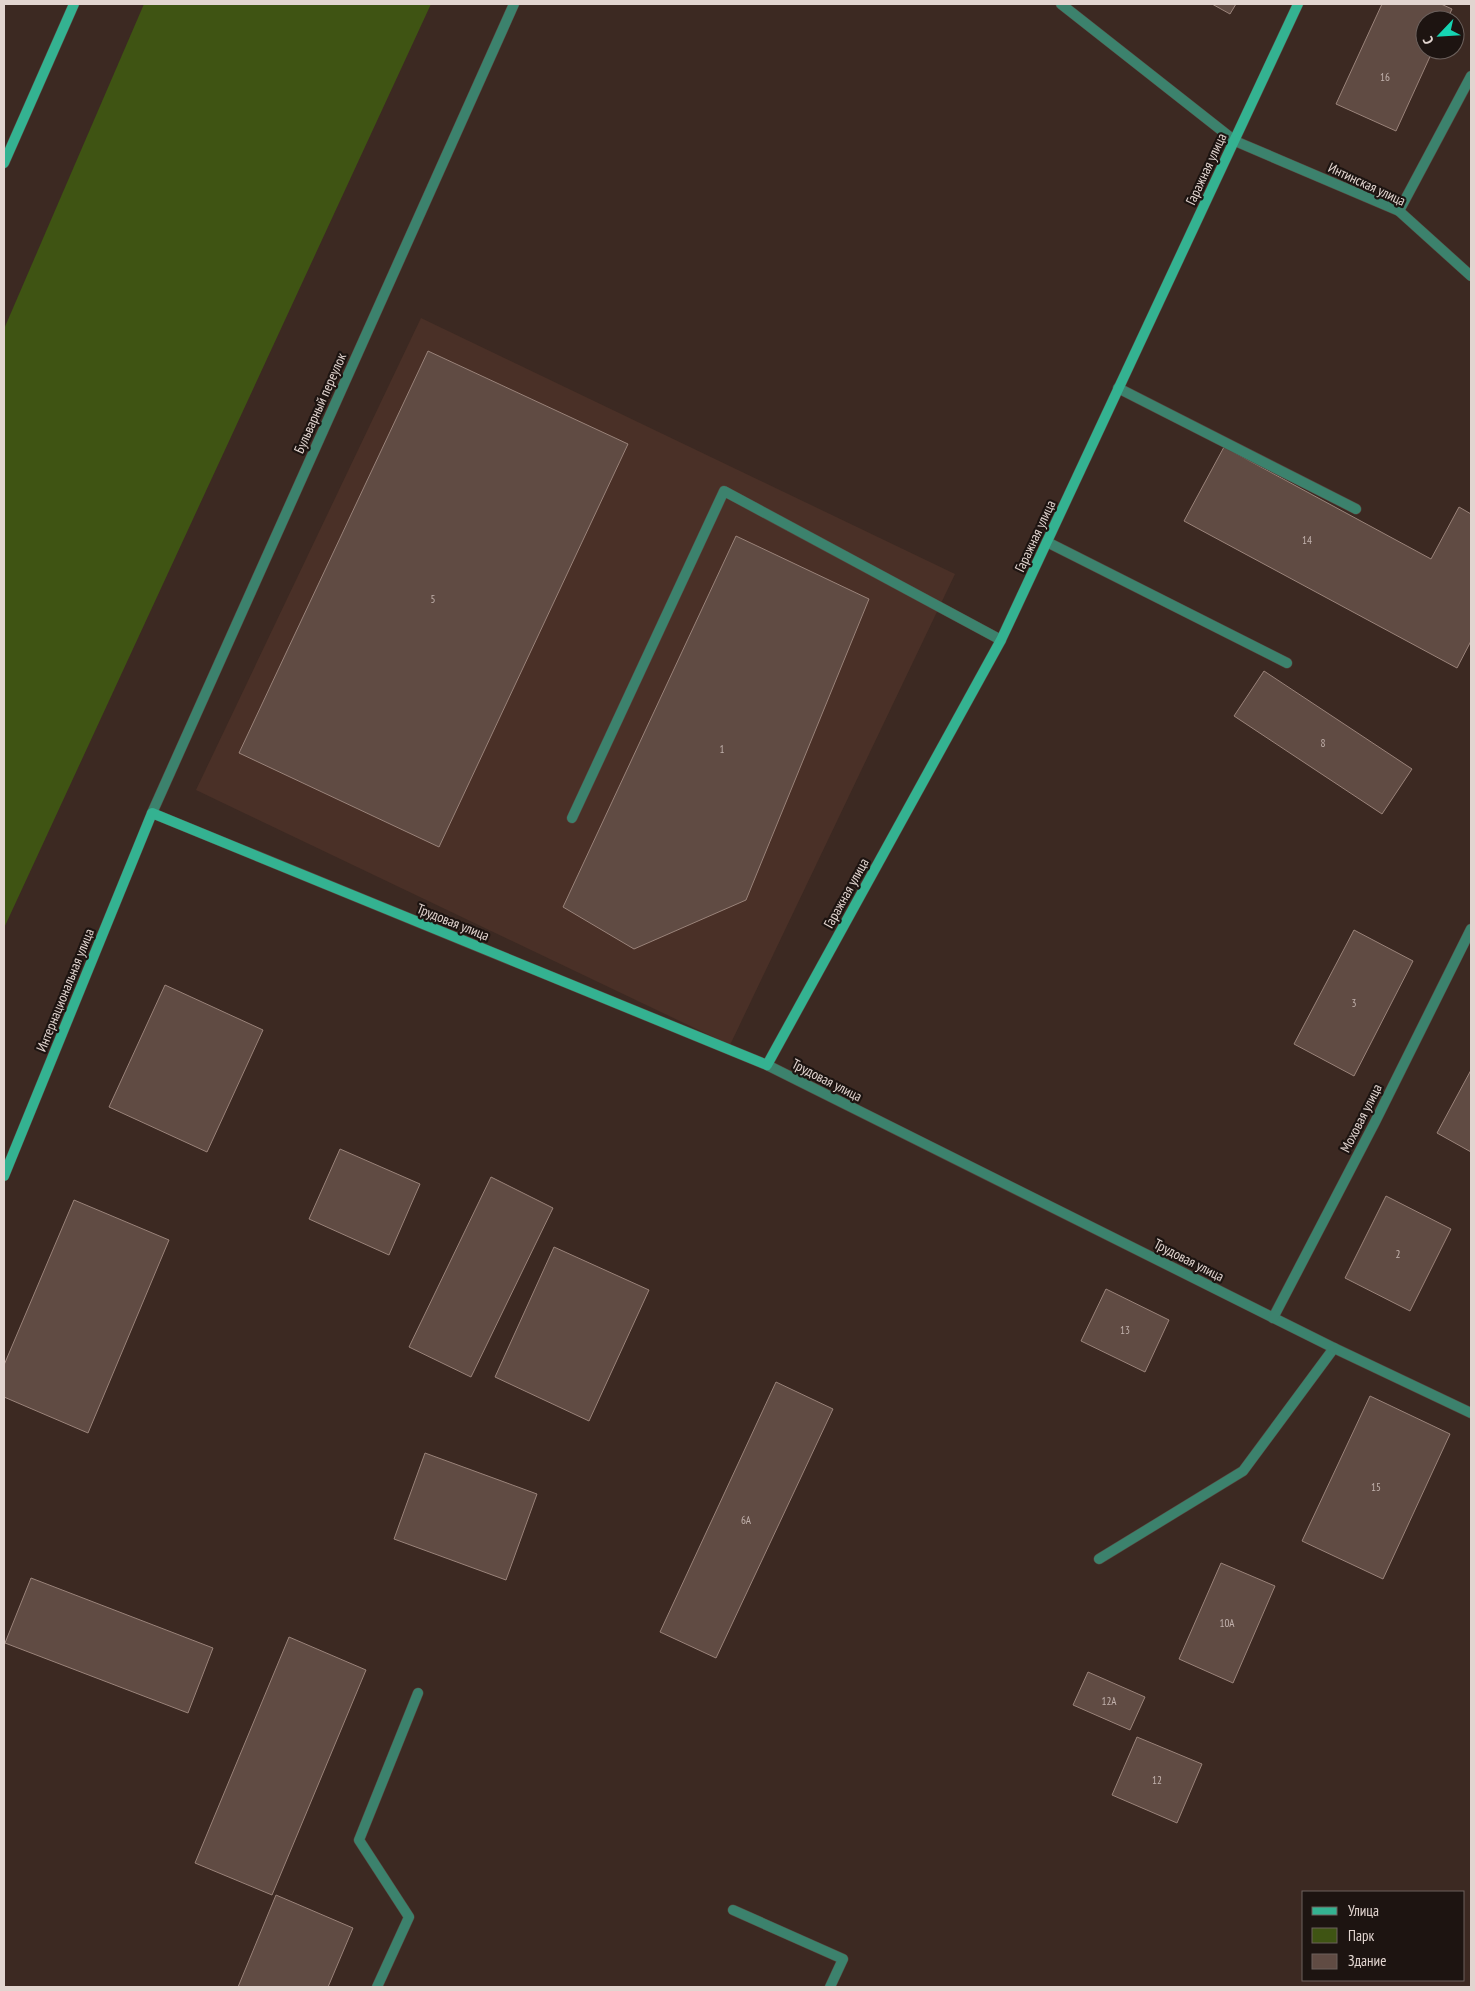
<svg xmlns="http://www.w3.org/2000/svg" width="1475" height="1991" viewBox="0 0 1475 1991" font-family="'PT Sans Narrow',sans-serif">
<style>
.built{fill:#4a3027}
.green{fill:#3f5413}
.building{fill:#604b43;stroke:#9a837a}
.lines{fill:none;stroke-linecap:round;stroke-linejoin:round}
.lane-casing{stroke:#57453e;stroke-width:11}
.street-casing{stroke:#57453e;stroke-width:11}
.secondary-casing{stroke:#57453e;stroke-width:11}
.lane{stroke:#3c826d;stroke-width:10}
.street{stroke:#3c826d;stroke-width:10}
.secondary{stroke:#34b291;stroke-width:10}
.labels{text-anchor:middle;stroke-width:4.5;stroke-linejoin:round;paint-order:stroke}
.number-label{font-size:11px;fill:#c2b2ad}
.street-label{font-size:14px;fill:#e2d5d0;stroke:#1d1411}
</style>
<rect width="100%" height="100%" fill="#3c2922"/>
<!-- built -->
<polygon class="built" points="421,318 955,574 730,1045 196,790"/>
<!-- green -->
<polygon class="green" points="144,4 431,4 4,928 4,329"/>
<!-- building -->
<g class="building">
<polygon points="1212,4 1236,4 1230,14"/>
<polygon points="1382,4 1441,4 1452,9 1447,20 1425,20 1425,50 1433,50 1396,131 1336,104"/>
<polygon points="428,351 628,444 439,847 239,753"/>
<polygon points="1224,447 1431,559 1459,507 1471,514 1471,641 1457,668 1184,521"/>
<polygon points="736,536 869,599 746,900 634,949 563,907"/>
<polygon points="1264,671 1412,769 1382,814 1234,716"/>
<polygon points="1354,930 1413,961 1354,1076 1294,1044"/>
<polygon points="165,985 263,1030 207,1152 109,1107"/>
<polygon points="1471,1070 1471,1152 1437,1133"/>
<polygon points="340,1149 420,1184 389,1255 309,1219"/>
<polygon points="491,1177 553,1208 471,1377 409,1347"/>
<polygon points="1386,1196 1451,1229 1410,1311 1345,1278"/>
<polygon points="74,1200 169,1240 88,1433 4,1397 4,1365"/>
<polygon points="554,1247 649,1290 589,1421 495,1377"/>
<polygon points="1106,1289 1169,1320 1145,1372 1081,1341"/>
<polygon points="776,1382 833,1409 716,1658 660,1632"/>
<polygon points="1370,1396 1450,1434 1383,1579 1302,1541"/>
<polygon points="425,1453 537,1494 506,1580 394,1539"/>
<polygon points="1221,1563 1275,1586 1233,1683 1179,1659"/>
<polygon points="31,1578 213,1648 188,1713 5,1643"/>
<polygon points="289,1637 366,1670 272,1895 195,1863"/>
<polygon points="1088,1672 1145,1697 1130,1730 1073,1705"/>
<polygon points="1137,1737 1202,1764 1177,1823 1112,1795"/>
<polygon points="276,1895 353,1928 328,1987 238,1987"/>
</g>
<g class="lines">
<!-- lane casing -->
<g class="lane-casing">
<g id="lane">
<polyline points="1061,4 1235,141"/>
<polyline points="1399,211 1471,76"/>
<polyline points="1118,388 1356,509"/>
<polyline points="1047,542 1287,663"/>
<polyline points="572,818 724,491 1001,640"/>
<polyline points="1099,1559 1243,1471 1334,1348"/>
<polyline points="733,1910 843,1959 830,1987"/>
<polyline points="377,1987 409,1917 359,1840 418,1693"/>
</g>
</g>
<!-- street casing -->
<g class="street-casing">
<g id="street">
<polyline points="1235,141 1399,211 1471,276"/>
<polyline points="152,813 514,4"/>
<polyline points="767,1065 1334,1348 1471,1413"/>
<polyline points="1273,1318 1375,1122 1471,929"/>
</g>
</g>
<!-- secondary casing -->
<g class="secondary-casing">
<g id="secondary">
<polyline points="4,163 74,4"/>
<polyline points="4,1176 152,813 767,1065 1001,640 1298,4"/>
</g>
</g>
<!-- lane -->
<use href="#lane" class="lane"/>
<!-- street -->
<use href="#street" class="street"/>
<!-- secondary -->
<use href="#secondary" class="secondary"/>
</g>
<g class="labels">
<!-- number labels -->
<g class="number-label">
<text x="1385" y="81">16</text>
<text x="1307" y="544">14</text>
<text x="433" y="603">5</text>
<text x="1323" y="747">8</text>
<text x="722" y="753">1</text>
<text x="1354" y="1007">3</text>
<text x="1398" y="1258">2</text>
<text x="1125" y="1334">13</text>
<text x="1376" y="1491">15</text>
<text x="746" y="1524">6А</text>
<text x="1227" y="1627">10А</text>
<text x="1109" y="1705">12А</text>
<text x="1157" y="1784">12</text>
</g>
<!-- street labels -->
<g class="street-label">
<text transform="translate(1206 169) rotate(-65)" y="5">Гаражная улица</text>
<text transform="translate(1367 184) rotate(25)" y="5">Интинская улица</text>
<text transform="translate(320 403) rotate(-66)" y="5">Бульварный переулок</text>
<text transform="translate(1035 536) rotate(-65)" y="5">Гаражная улица</text>
<text transform="translate(846 893) rotate(-61)" y="5">Гаражная улица</text>
<text transform="translate(453 922) rotate(22)" y="5">Трудовая улица</text>
<text transform="translate(65 990) rotate(-68)" y="5">Интернациональная улица</text>
<text transform="translate(827 1080) rotate(27)" y="5">Трудовая улица</text>
<text transform="translate(1361 1118) rotate(-63)" y="5">Моховая улица</text>
<text transform="translate(1189 1260) rotate(27)" y="5">Трудовая улица</text>
</g>
</g>
<!-- border -->
<rect width="1475" height="1991" fill="none" stroke="#e2d5d0" stroke-width="10"/>
<!-- legend -->
<rect x="1302" y="1891" width="162" height="90" fill="#1d1411" stroke="#6c615d"/>
<rect x="1312" y="1907" width="25" height="8" fill="#34b291" stroke="#6c615d"/>
<text x="1348" y="1916" font-size="15" fill="#e2d5d0">Улица</text>
<rect x="1312" y="1928" width="25" height="15" fill="#3f5413" stroke="#6c615d"/>
<text x="1348" y="1941" font-size="15" fill="#e2d5d0">Парк</text>
<rect x="1312" y="1954" width="25" height="15" fill="#604b43" stroke="#6c615d"/>
<text x="1348" y="1966" font-size="15" fill="#e2d5d0">Здание</text>
<!-- north arrow -->
<g transform="translate(1440 35) rotate(245)"><circle r="24" fill="#1d1411" stroke="#6c615d"/>
<path d="M0-4L9 19L0 12L-9 19Z" fill="#16d5b3"/>
<text y="-8" font-size="14" font-weight="bold" text-anchor="middle" fill="#e2d5d0">С</text>
</g>
</svg>
